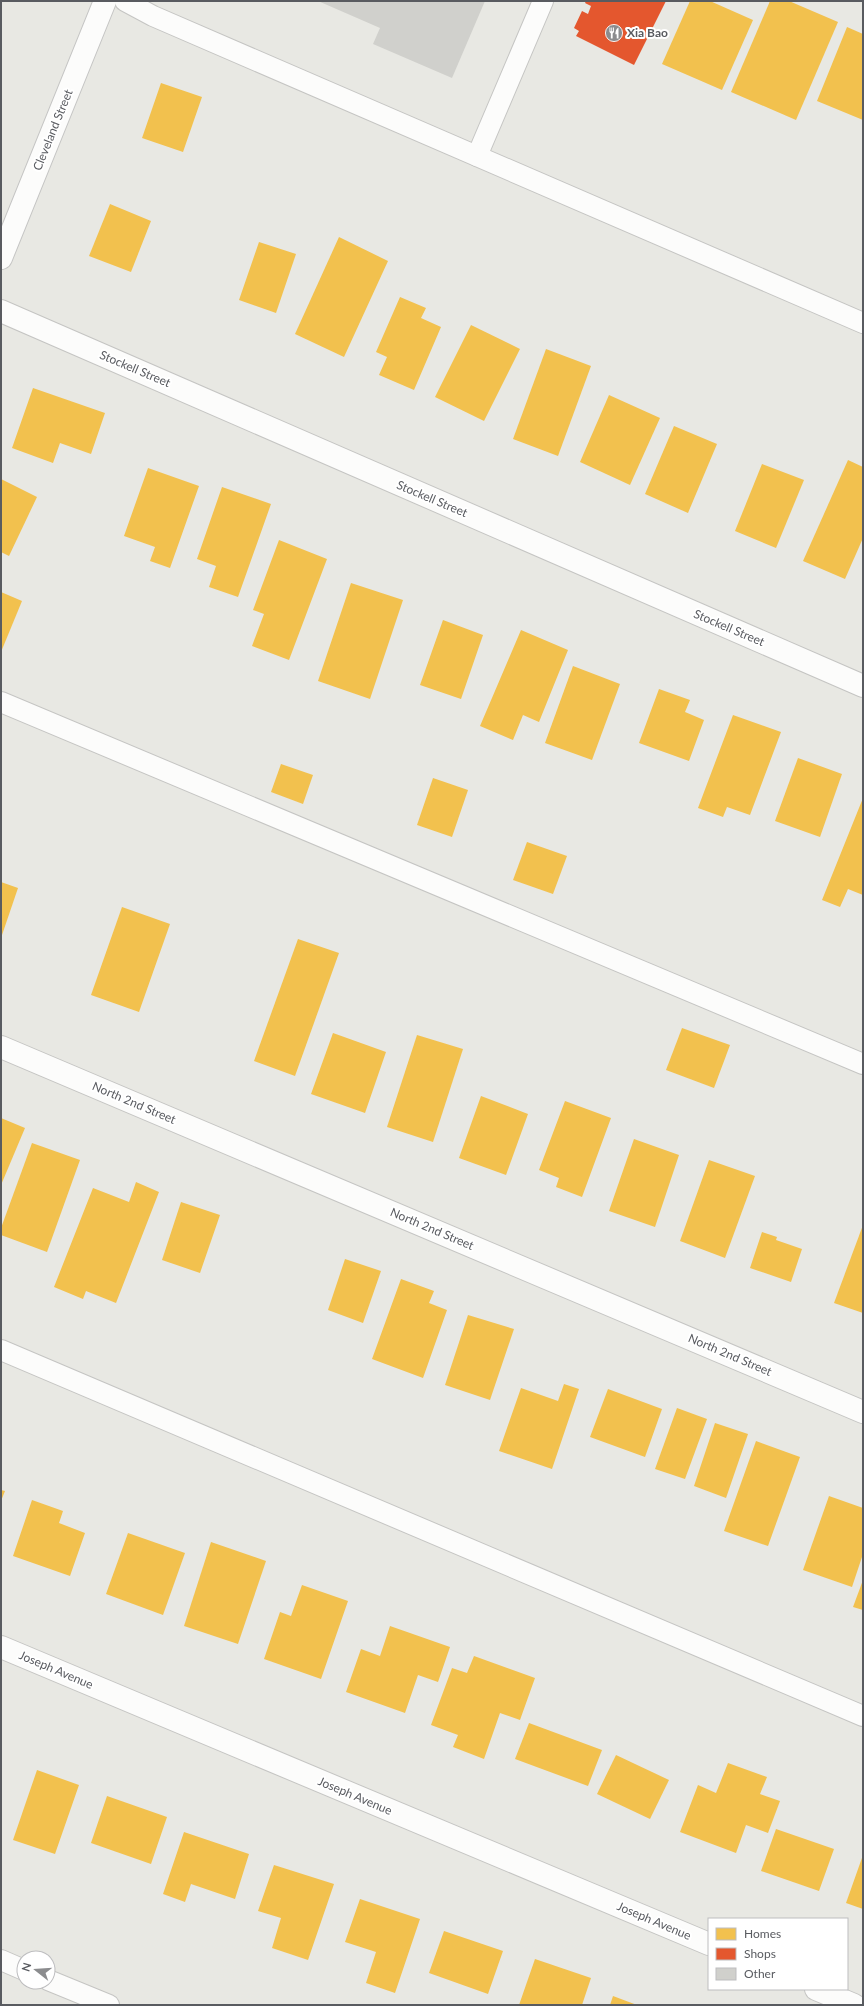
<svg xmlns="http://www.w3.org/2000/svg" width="864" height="2006" viewBox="0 0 864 2006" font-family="Lato,sans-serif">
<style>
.homes{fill:#f2c14e}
.shops{fill:#e4572e}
.building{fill:#d0d0cc}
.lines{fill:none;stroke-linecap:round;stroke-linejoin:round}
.service-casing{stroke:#c5c5c3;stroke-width:22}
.minor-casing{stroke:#c5c5c3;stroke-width:24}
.secondary-casing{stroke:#c5c5c4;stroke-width:24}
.service{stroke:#fcfcfb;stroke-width:20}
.minor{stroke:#fcfcfb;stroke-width:22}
.secondary{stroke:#fcfcfb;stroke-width:22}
.labels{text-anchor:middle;stroke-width:4;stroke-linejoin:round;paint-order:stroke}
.poi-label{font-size:12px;font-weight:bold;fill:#595b60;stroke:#fff;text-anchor:start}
.street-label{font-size:12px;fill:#595b60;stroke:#fff}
</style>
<rect width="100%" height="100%" fill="#e8e8e3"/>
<!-- homes -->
<g class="homes">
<polygon points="690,1 710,1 753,20 722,90 662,64"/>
<polygon points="770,1 789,1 838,22 796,120 731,92"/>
<polygon points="847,27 863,34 863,120 817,101"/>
<polygon points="161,83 202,97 183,152 142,138"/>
<polygon points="110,204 151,221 131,272 89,256"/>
<polygon points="339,237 388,261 344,357 295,334"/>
<polygon points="259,242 296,254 276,313 239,300"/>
<polygon points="400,297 426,308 421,318 441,327 414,390 379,375 387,357 376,352"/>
<polygon points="471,325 520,349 484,421 435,397"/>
<polygon points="546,349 591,366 558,456 513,439"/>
<polygon points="33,388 105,413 91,454 60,443 53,463 12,448"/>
<polygon points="609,395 660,418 630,485 580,462"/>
<polygon points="674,426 717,444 688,513 645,494"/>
<polygon points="848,460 863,467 863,538 845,579 803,561"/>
<polygon points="762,464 804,480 776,548 735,531"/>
<polygon points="148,468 199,486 170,568 150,561 155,547 124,536"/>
<polygon points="1,479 37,497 9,556 1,552"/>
<polygon points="222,487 271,504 238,597 209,587 216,566 197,559"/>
<polygon points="279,540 327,559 289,660 252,646 264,614 253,610"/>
<polygon points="351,583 403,600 370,699 318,681"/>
<polygon points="1,592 22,601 1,652"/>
<polygon points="443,620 483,635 461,699 420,685"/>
<polygon points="521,630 568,650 539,722 523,715 513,740 480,726"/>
<polygon points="573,666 620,684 592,760 545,743"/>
<polygon points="659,689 690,700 685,712 704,720 689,761 639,743"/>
<polygon points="733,715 781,732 750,815 727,807 723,817 698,808"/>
<polygon points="798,758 842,774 820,837 775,821"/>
<polygon points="281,764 313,775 303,804 271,792"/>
<polygon points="433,778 468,790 452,837 417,825"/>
<polygon points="863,798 863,895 848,889 840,907 822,900"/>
<polygon points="527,842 567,856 553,894 513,880"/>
<polygon points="1,882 18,888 1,938"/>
<polygon points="122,907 170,924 139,1012 91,995"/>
<polygon points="298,939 339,953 295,1076 254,1061"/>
<polygon points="682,1028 730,1045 714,1088 666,1070"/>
<polygon points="333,1033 386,1052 365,1113 311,1094"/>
<polygon points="417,1035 463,1049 433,1142 387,1127"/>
<polygon points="481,1096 528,1114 506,1175 459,1158"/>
<polygon points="565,1101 611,1118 582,1197 556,1187 559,1178 539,1170"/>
<polygon points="1,1118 25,1128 1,1185"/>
<polygon points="634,1139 679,1155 655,1227 609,1211"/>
<polygon points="32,1143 80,1160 47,1252 1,1235 1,1228"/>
<polygon points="709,1160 755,1176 725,1258 680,1241"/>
<polygon points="136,1182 159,1192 116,1303 86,1291 83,1299 54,1287 93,1188 129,1202"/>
<polygon points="181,1202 220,1215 200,1273 162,1260"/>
<polygon points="863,1225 863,1313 834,1303"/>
<polygon points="762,1232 777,1237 776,1240 802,1249 791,1282 750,1268"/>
<polygon points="345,1259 381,1271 363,1323 328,1310"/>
<polygon points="401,1279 434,1291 429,1303 447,1310 423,1378 372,1359"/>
<polygon points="468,1315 514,1329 490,1400 445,1385"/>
<polygon points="564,1384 579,1389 552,1469 499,1451 521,1388 558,1401"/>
<polygon points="608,1389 662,1409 645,1457 590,1437"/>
<polygon points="677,1408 707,1419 685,1479 655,1469"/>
<polygon points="715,1423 748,1434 726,1498 694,1486"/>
<polygon points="756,1441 800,1457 768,1546 724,1531"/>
<polygon points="1,1490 5,1491 1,1501"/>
<polygon points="829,1496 863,1508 863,1554 852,1587 803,1570"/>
<polygon points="32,1500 63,1511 59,1523 85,1533 70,1576 13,1556"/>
<polygon points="128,1533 185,1553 163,1615 106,1594"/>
<polygon points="211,1542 266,1561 238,1644 184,1626"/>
<polygon points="863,1580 863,1610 853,1607"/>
<polygon points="302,1585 348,1601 321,1679 264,1659 280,1612 291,1616"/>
<polygon points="390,1626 450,1647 438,1682 418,1675 405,1713 346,1692 361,1649 380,1656"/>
<polygon points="474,1656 535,1678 520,1720 500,1713 484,1759 453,1747 458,1735 431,1725 452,1668 467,1673"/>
<polygon points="529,1723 602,1750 588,1786 515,1759"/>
<polygon points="616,1755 669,1780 650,1819 597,1794"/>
<polygon points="728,1763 767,1777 760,1794 780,1801 768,1833 746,1825 736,1853 680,1832 698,1785 716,1793"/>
<polygon points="37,1770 79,1785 55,1854 13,1840"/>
<polygon points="107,1796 167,1817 151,1864 91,1843"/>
<polygon points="776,1829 834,1849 819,1891 761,1871"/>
<polygon points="184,1832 249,1854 235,1899 191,1884 185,1902 163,1894"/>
<polygon points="863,1855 863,1909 846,1903"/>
<polygon points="274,1865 334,1884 308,1960 272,1948 281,1918 258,1911"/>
<polygon points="360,1899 420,1919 395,1993 366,1983 376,1952 345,1942"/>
<polygon points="444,1931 503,1951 488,1994 429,1973"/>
<polygon points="535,1959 591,1978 582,2005 519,2005"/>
<polygon points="613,1996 637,2005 610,2005"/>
</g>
<!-- shops -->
<polygon class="shops" points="586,1 666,1 634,65 576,36 579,31 574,28 582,11 588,14 591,6 585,3"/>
<!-- building -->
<polygon class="building" points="318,1 485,1 452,78 373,44 380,28"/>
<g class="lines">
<!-- service casing -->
<g class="service-casing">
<g id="service">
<polyline points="125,1 153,16 863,323"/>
<polyline points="477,156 543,1"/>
<polyline points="1,702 863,1064"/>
<polyline points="1,1350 863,1716"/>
<polyline points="1,1960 24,1970"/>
<polyline points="48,1980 109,2005"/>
</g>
</g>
<!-- minor casing -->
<g class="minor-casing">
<g id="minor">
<polyline points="1,311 863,686"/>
<polyline points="1,1047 863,1412"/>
<polyline points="1,1647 709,1944"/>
<polyline points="816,1989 854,2005"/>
</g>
</g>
<!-- secondary casing -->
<g class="secondary-casing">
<polyline id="secondary" points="1,258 105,1"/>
</g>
<!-- service -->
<use href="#service" class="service"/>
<!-- minor -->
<use href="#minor" class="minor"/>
<!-- secondary -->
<use href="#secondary" class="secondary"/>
</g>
<!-- icons -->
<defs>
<g id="restaurant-disc" transform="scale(0.9)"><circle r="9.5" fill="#8b8c8e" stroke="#fff"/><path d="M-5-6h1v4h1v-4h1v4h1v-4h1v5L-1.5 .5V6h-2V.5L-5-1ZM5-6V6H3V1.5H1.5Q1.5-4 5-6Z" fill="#fff"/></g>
</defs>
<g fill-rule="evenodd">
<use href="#restaurant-disc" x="614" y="33"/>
</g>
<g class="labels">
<!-- poi labels -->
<g class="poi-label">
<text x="627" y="37">Xia Bao</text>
</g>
<!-- street labels -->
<g class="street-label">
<text transform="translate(53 130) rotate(-68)" y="4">Cleveland Street</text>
<text transform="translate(135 369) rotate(23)" y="4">Stockell Street</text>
<text transform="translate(432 499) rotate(23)" y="4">Stockell Street</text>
<text transform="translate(729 628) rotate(23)" y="4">Stockell Street</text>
<text transform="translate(134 1103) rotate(23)" y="4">North 2nd Street</text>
<text transform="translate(432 1229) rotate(23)" y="4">North 2nd Street</text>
<text transform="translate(730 1355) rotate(23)" y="4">North 2nd Street</text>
<text transform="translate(56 1670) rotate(23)" y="4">Joseph Avenue</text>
<text transform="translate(355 1796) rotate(23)" y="4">Joseph Avenue</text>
<text transform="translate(654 1921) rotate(23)" y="4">Joseph Avenue</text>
</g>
</g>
<!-- border -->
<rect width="864" height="2006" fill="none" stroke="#595b60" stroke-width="4"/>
<!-- legend -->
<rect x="708" y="1918" width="140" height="72" fill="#ffffff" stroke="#bdbdbf"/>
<rect x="716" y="1928" width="20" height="12" fill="#f2c14e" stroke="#bdbdbf"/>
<text x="744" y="1938" font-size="12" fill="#595b60">Homes</text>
<rect x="716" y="1948" width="20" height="12" fill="#e4572e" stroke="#bdbdbf"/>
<text x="744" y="1958" font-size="12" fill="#595b60">Shops</text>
<rect x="716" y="1968" width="20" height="12" fill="#d0d0cc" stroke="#bdbdbf"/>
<text x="744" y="1978" font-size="12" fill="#595b60">Other</text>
<!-- north arrow -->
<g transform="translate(36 1970) rotate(287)"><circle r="19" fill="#ffffff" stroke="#bdbdbf"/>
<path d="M0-3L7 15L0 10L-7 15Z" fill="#8b8c8e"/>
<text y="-6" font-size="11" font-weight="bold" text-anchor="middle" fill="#595b60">N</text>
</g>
</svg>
